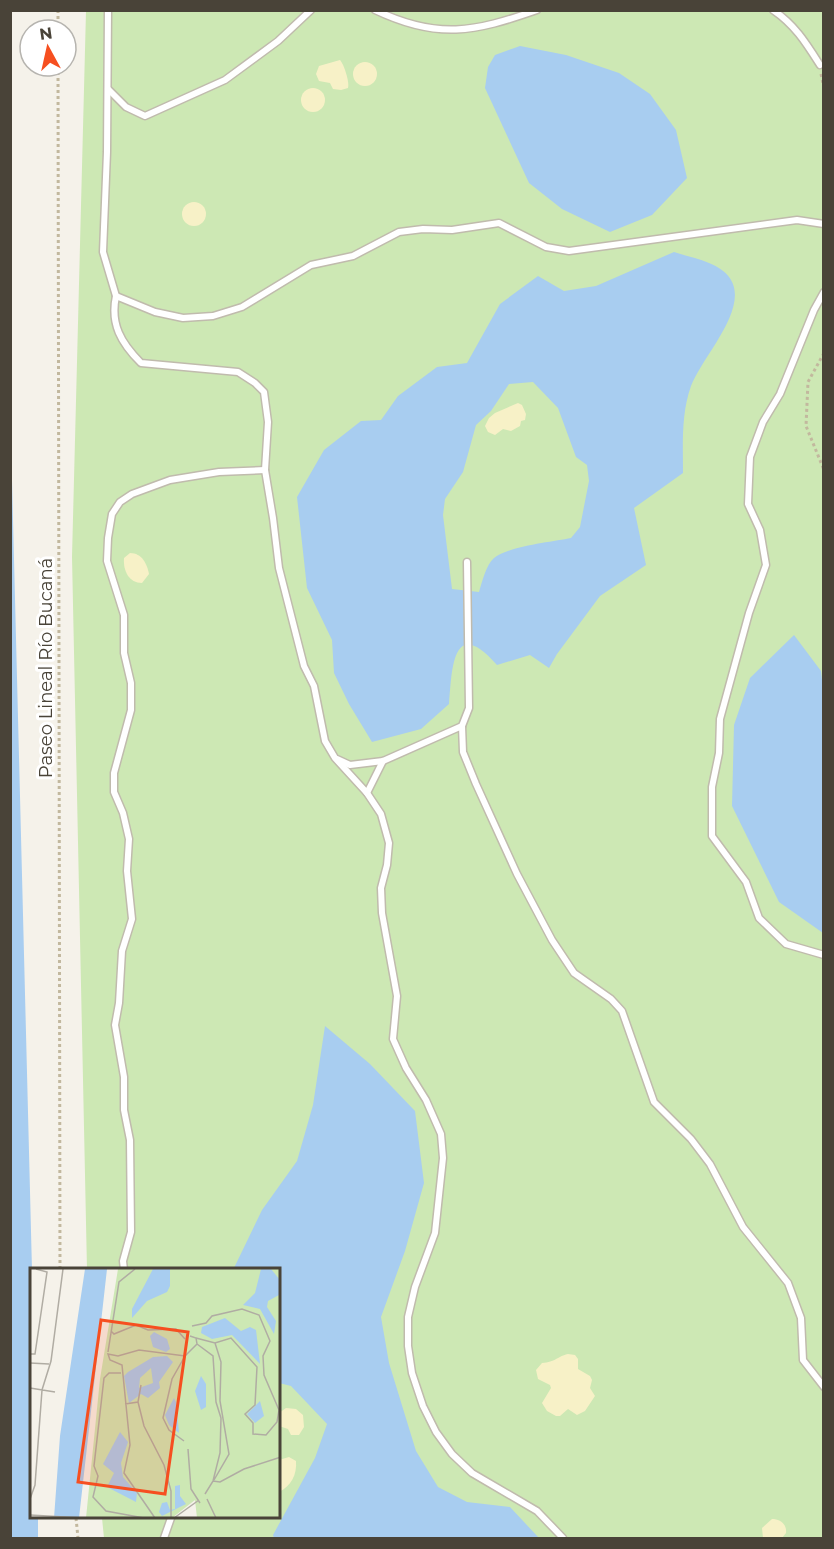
<svg xmlns="http://www.w3.org/2000/svg" width="834" height="1549" viewBox="0 0 834 1549" font-family="Montserrat,sans-serif">
<style>
.green{fill:#cde8b4}
.sand{fill:#f7f1c7}
.water{fill:#a8cdf0;fill-rule:evenodd}
.lines{fill:none;stroke-linecap:round;stroke-linejoin:round}
.service-casing{stroke:#c0bbad;stroke-width:9}
.path{stroke:#c2b89e;stroke-width:3;stroke-dasharray:3 3;stroke-linecap:butt}
.service{stroke:#fff;stroke-width:6}
.labels{text-anchor:middle;stroke-width:6;stroke-linejoin:round;paint-order:stroke}
.street-label{font-size:18px;fill:#494338;stroke:#fff}
.inset-road{fill:none;stroke:#b0aca3;stroke-width:1.5}
.view{fill:#f64f20;fill-opacity:0.15;stroke:#f64f20;stroke-width:3}
.inset-edge{fill:none;stroke:#494338;stroke-width:3}
</style>
<rect width="100%" height="100%" fill="#f5f2ea"/>
<!-- green -->
<polygon class="green" points="86,11 823,11 823,1538 104,1538 102,1518 279,1518 279,1270 87,1270 72,557"/>
<!-- sand -->
<g class="sand">
<path d="M340,60C344,64 350,83 348,88L341,90L333,89L330,83L319,81L316,74L319,66Z"/>
<circle cx="365" cy="74" r="12"/>
<circle cx="313" cy="100" r="12"/>
<circle cx="194" cy="214" r="12"/>
<polygon points="518,403 522,405 526,414 525,420 521,421 520,426 511,431 503,429 495,435 488,432 485,426 489,418 495,413"/>
<path d="M130,553C142,553 147,564 149,574L142,583C129,583 123,571 124,558Z"/>
<path d="M568,1354L575,1355L578,1359V1369L590,1376L592,1380L590,1388L595,1396L585,1411L577,1415L568,1409L560,1416H556L547,1411L542,1403L551,1388L550,1385L538,1379L536,1370L542,1363C556,1362 556,1357 568,1354Z"/>
<polygon points="286,1408 296,1409 303,1415 304,1427 299,1435 291,1435 288,1429 279,1426 279,1413"/>
<path d="M289,1457L296,1461C297,1475 291,1486 279,1492V1460Z"/>
<path d="M772,1519C780,1519 787,1524 786,1533L782,1538H763L762,1528Z"/>
</g>
<!-- water -->
<g class="water">
<polygon points="520,46 566,55 619,73 650,94 676,130 687,178 652,215 610,232 562,209 529,183 485,88 488,67 495,55"/>
<path d="M674,252C685,256 698,258 709,263C771,288 704,351 691,386C681,414 683,444 683,473L634,508L646,565L600,596L557,654L549,668L530,655L497,665C452,614 452,670 449,704L421,729L372,742L349,704L334,673L332,640L307,588L297,497L324,450L361,421L381,420L398,396L437,367L467,363L500,304L538,276L564,291L596,286ZM533,382L558,408L576,457L587,465L589,481L580,527L571,538C552,542 509,546 494,558C486,565 482,582 479,592L452,589L443,515L445,499L463,472L476,425L491,411L509,384Z"/>
<polygon points="10,401 32,1270 32,1518 38,1518 38,1538 10,1538"/>
<polygon points="794,635 821,671 823,689 823,933 779,902 732,806 734,725 750,678"/>
<polygon points="325,1026 370,1064 415,1111 424,1183 405,1251 381,1317 389,1363 416,1451 438,1487 467,1502 510,1507 539,1538 274,1538 273,1535 315,1458 327,1424 291,1386 279,1383 279,1270 233,1270 262,1210 297,1161 313,1105"/>
</g>
<g class="lines">
<!-- service casing -->
<g class="service-casing">
<g id="service">
<polyline points="108,10 107,152 103,252 116,296"/>
<path d="M375,10C438,40 474,32 537,10"/>
<path d="M773,10C795,25 806,43 820,65"/>
<polyline points="108,89 126,107 145,116 225,80 278,41 311,10"/>
<polyline points="824,292 814,310 780,394 763,422 750,457 748,504 760,530 766,565 749,613 720,719 719,753 712,787 712,836 746,882 759,918 786,944 824,955"/>
<polyline points="462,726 463,752 476,784 517,874 552,940 574,973 611,999 622,1011 654,1102 691,1139 710,1164 743,1227 788,1283 801,1318 803,1360 824,1387"/>
<polyline points="337,759 350,765 383,761 462,726 469,708 467,562"/>
<polyline points="367,793 383,761"/>
<polyline points="124,1270 123,1261 131,1232 130,1140 124,1110 124,1077 115,1025 119,1003 122,951 132,919 127,871 129,839 123,813 114,792 114,773 131,710 131,683 124,653 124,615 107,561 108,538 112,514 120,502 132,494 170,480 219,472 265,470"/>
<polyline points="164,1538 171,1518"/>
<path d="M563,1538L537,1511L472,1473L452,1454L436,1432L423,1406L412,1373L408,1346V1317L415,1287L435,1233L443,1158L441,1134L426,1100L406,1068L393,1039L397,996L382,913L381,888L387,865L389,843L381,814L367,793L335,758L325,741L314,686L304,666L279,568L273,518L265,470L268,422L264,392L255,383L238,372L141,363C121,343 110,324 116,296L155,312L183,318L213,316L242,307L311,265L353,256L399,232L423,229L452,230L499,223L546,247L569,251L797,220L824,224"/>
</g>
</g>
<!-- path -->
<g class="path">
<polyline points="58,10 58,30"/>
<polyline points="58,66 60,1270"/>
<polyline points="821,74 824,88"/>
<polyline points="824,353 808,382 806,426 824,470"/>
<polyline points="76,1518 78,1538"/>
</g>
<!-- service -->
<use href="#service" class="service"/>
</g>
<g class="labels">
<!-- street labels -->
<g class="street-label">
<text transform="translate(46 668) rotate(-90)" y="6">Paseo Lineal Río Bucaná</text>
</g>
</g>
<!-- overview -->
<g transform="translate(30 1268)">
<rect width="250" height="250" fill="#f5f2ea"/>
<path d="M88,1H250V250H167L165,232L142,250H56L70,111Z" fill="#cde8b4"/>
<path d="M55,1H77L49,250H24L30,168ZM123,1H140V18L137,24L117,33L102,50V41ZM231,1H241L250,12L249,27L238,33L237,39L246,53L244,66L230,41L213,37L225,25ZM195,50L211,63L220,59L226,62L230,96L202,67L182,71L171,65L172,59ZM124,64L137,71L140,81L136,84L123,79L120,68ZM137,88L143,94L129,114L130,120L118,130L111,126L99,135L94,108L98,104L123,89ZM121,100L123,115L109,120L110,110ZM171,108L176,116V139L171,142L165,123ZM144,130L146,134L149,165L139,157L135,147ZM230,133L234,148L225,155L217,146ZM90,164L98,174L91,195L93,209L107,225L106,234L77,219L84,205L73,196ZM150,217V228L156,236L132,248L129,244L132,235L137,234L140,242L145,241V218Z" fill="#a8cdf0" fill-rule="evenodd"/>
<path class="inset-road" d="M162,58L176,55L182,48L212,41L229,47L240,73L233,88L234,107L249,142L247,154L236,167L223,166V155L215,146L225,137L227,99L201,70L185,75L166,70M81,63L84,66L106,57L118,62L146,61L155,71M167,76L183,88L186,134L191,150L190,185L183,213M78,84L89,14L105,1M0,86H5L17,4L6,1M0,95L19,96M91,105H79L74,110L64,198L68,208L63,229L76,243L114,250M0,120L25,124M108,134L114,158L134,197L141,223V250M95,136L108,134L111,117M154,173L139,162L133,150L142,111L155,88M158,181L161,221L170,235M184,212L199,186L190,133L191,94L185,75M175,226L183,213L190,214L214,201L251,189M0,231L5,217L12,122L21,93L33,1M177,231L186,250M0,247L53,250M125,250L94,205L100,177L92,97L80,92L78,86L88,88L109,82L155,88L167,76L166,70L160,68M144,250L169,232"/>
<path class="view" d="M71,52L158,64L135,226L48,214Z"/>
<rect width="250" height="250" class="inset-edge"/>
</g>
<!-- border -->
<rect width="834" height="1549" fill="none" stroke="#494338" stroke-width="24"/>
<!-- north arrow -->
<g transform="translate(48 48) rotate(352)"><circle r="28" fill="#ffffff" stroke="#b6b4af" stroke-width="1.5"/>
<path d="M0-4.5L10 22L0 15L-10 22Z" fill="#f64f20"/>
<text y="-9" font-size="16" font-weight="bold" text-anchor="middle" fill="#494338">N</text>
</g>
</svg>
